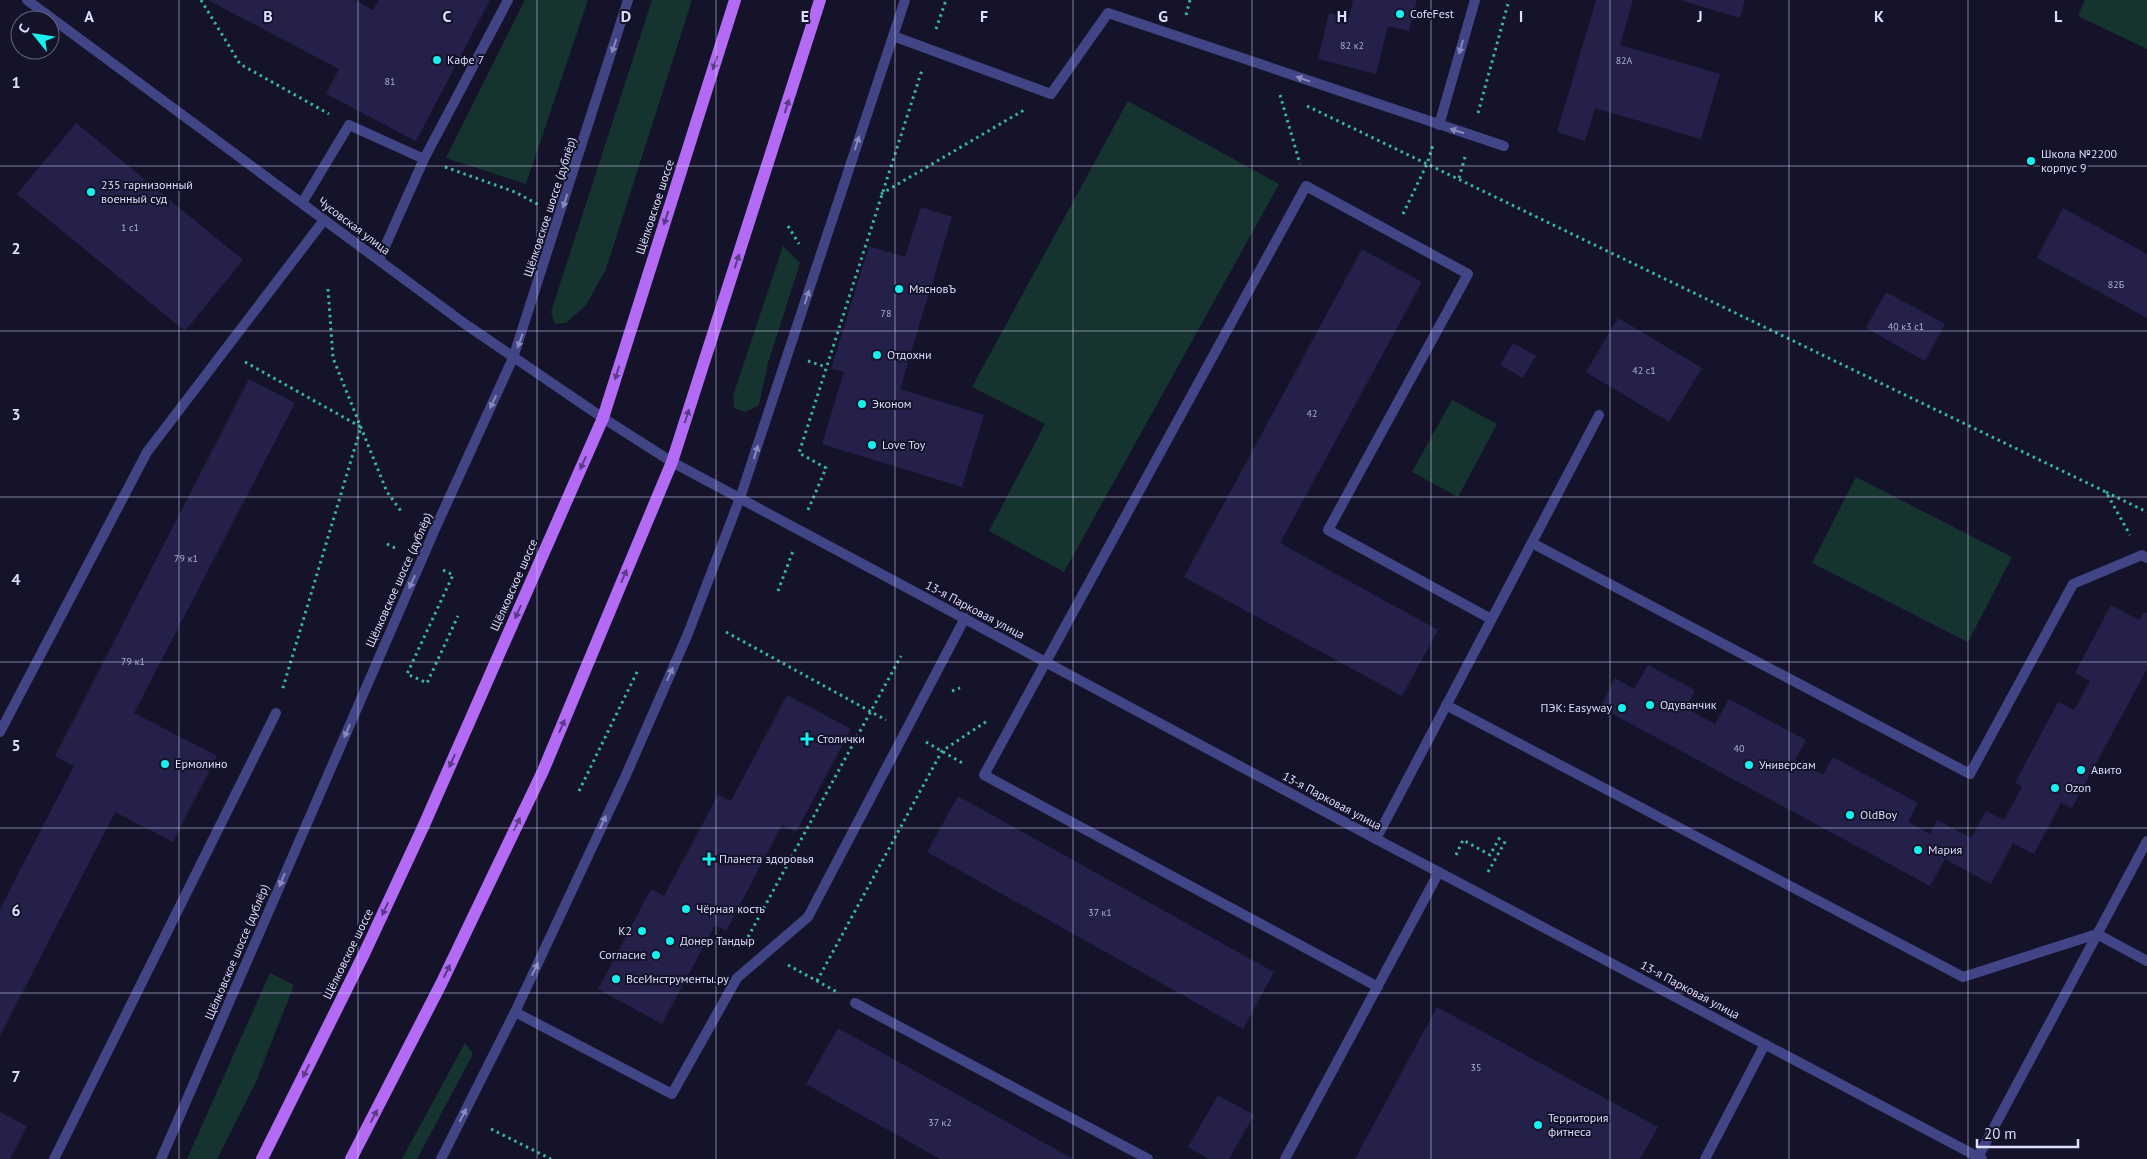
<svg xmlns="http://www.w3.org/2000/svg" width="2147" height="1159" viewBox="0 0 2147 1159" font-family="'PT Sans',sans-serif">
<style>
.green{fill:#16342f}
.building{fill:#24204a}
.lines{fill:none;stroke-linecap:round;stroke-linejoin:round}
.path{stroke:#38b6a1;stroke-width:3;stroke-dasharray:2.5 4;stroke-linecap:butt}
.service{stroke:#414586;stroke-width:10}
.tertiary{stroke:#414586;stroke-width:10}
.primary{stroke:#b36bf6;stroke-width:12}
.oneway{fill:#8789bc}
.oneway2{fill:#5c3b86}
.grid{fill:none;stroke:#ddddfd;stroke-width:1;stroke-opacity:0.55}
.poi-dot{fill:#15f1ef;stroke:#14132a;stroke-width:2}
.labels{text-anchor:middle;stroke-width:4;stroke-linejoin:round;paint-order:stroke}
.number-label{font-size:10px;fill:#afaed0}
.poi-label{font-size:12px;fill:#ddddfd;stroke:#14132a;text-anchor:start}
.street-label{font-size:12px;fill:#ddddfd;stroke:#14132a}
.grid-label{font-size:16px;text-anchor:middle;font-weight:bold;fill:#ddddfd;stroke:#14132a;stroke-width:4;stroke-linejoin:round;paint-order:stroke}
</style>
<rect width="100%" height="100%" fill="#14132a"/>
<!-- green -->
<g class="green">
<polygon points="525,0 588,0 526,184 446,158"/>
<polygon points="652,0 692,0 606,269 586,305 566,323 555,324 551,312"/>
<polygon points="2085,0 2147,0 2147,49 2078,16"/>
<polygon points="1128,101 1279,184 1064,572 989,531 1045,424 972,387"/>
<polygon points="783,246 800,263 768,363 759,405 745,412 734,408 733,396"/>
<polygon points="1452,400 1497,424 1458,497 1412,472"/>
<polygon points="1856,477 2012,557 1968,642 1812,563"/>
<polygon points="270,973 294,985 255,1084 217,1159 187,1159"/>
<polygon points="465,1043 473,1054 417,1159 402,1159"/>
</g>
<!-- building -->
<g class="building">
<polygon points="208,0 354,0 373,10 379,0 490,0 416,141 326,94 339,69"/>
<polygon points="1353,0 1417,0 1409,31 1388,26 1376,74 1318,59 1329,13 1349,18"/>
<polygon points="1596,0 1633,0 1620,45 1720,74 1701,139 1595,108 1585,141 1557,132"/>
<polygon points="1680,0 1745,0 1740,18"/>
<polygon points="76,123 243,260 185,331 17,194"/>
<polygon points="921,207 952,217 900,389 984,415 962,487 822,444 844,372 831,369 869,246 905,257"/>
<polygon points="2063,208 2147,254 2147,318 2037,258"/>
<polygon points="1362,249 1422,282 1280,543 1438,630 1402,696 1184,577"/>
<polygon points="1886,292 1945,324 1925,361 1866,328"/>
<polygon points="1618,318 1702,368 1669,422 1586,372"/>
<polygon points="1513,343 1536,356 1523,378 1500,365"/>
<polygon points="249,379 295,403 134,713 217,756 173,842 115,812 0,1036 0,909 74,766 55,756"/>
<polygon points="2111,605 2139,620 2144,612 2147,613 2147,669 2072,808 2061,803 2034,854 2013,843 1991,884 1945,859 1930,886 1600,707 1615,678 1634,689 1648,665 1695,690 1686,708 1715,724 1729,699 1806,740 1795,760 1823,775 1833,757 1918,803 1908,822 1930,834 1937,820 1971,838 1986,811 2004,820 2022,787 2015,783 2058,702 2074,710 2090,681 2075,673"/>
<polygon points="787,695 851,729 796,832 782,825 726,931 715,925 662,1024 598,989 651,889 664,896 718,795 731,801"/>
<polygon points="958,796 1274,972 1243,1029 927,852"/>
<polygon points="1437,1007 1658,1127 1640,1159 1355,1159"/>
<polygon points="838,1028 1073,1159 940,1159 806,1084"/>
<polygon points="1218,1095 1254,1115 1229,1159 1209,1159 1188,1147"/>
<polygon points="0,1112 27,1126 10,1159 0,1159"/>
</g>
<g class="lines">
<!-- path -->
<g class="path">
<polyline points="201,0 240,64 329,114"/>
<polyline points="1186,15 1190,0"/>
<polyline points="936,29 946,0"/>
<polyline points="1280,95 1300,164"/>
<polyline points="1307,106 2106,492 2130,535"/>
<polyline points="1478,113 1509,0"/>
<polyline points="445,167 515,192 539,205"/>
<polyline points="1459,178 1465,157"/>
<polyline points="881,194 1024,110"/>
<polyline points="1403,214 1427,164 1433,145"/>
<polyline points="788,226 799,244"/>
<polyline points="328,289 333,358 387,492 401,511"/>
<polyline points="808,361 826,367"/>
<polyline points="245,362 361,427 282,691"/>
<polyline points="2106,492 2147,512"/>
<polyline points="808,510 826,468 799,453 922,70"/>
<polyline points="387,544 397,549"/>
<polyline points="443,570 453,575 407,674 427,683 458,616"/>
<polyline points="778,591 793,551"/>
<polyline points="726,632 886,720"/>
<polyline points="952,691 960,688"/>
<polyline points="926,742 964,764"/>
<polyline points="579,791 638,670"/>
<polyline points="1456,855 1463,840 1490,855 1500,837"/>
<polyline points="1488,872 1506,840"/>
<polyline points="748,937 901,656"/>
<polyline points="788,965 837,992"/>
<polyline points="817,981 942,751 987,721"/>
<polyline points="491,1129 551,1159"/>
</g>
<!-- service -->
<g class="service">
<polyline points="893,36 1051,94 1108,13 1504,146"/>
<polyline points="1439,125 1475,0"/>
<polyline points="302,203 349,125 424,159"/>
<polyline points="379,260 424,159 508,0"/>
<polyline points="1532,543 1970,774 2073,584 2142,555 2147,558"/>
<polyline points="1446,705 1963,977 2097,934 2147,961"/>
<polyline points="0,732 147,452 324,220"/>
<polyline points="1376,839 1599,415"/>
<polyline points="1378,987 984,775 1306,186 1468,274 1328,530 1491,619"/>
<polyline points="855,1003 1148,1159"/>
<polyline points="515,1012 672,1094 737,978 808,917 965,618"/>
<polyline points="54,1159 276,713"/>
<polyline points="1285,1159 1439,872"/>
<polyline points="1705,1159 1765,1044"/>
<polyline points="1977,1159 2147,841"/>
</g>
<!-- tertiary -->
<g class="tertiary">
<polyline points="27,0 465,324 603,418 672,462 1376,839 1982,1159"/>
<polyline points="161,1159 435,529 513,358 628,0"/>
<polyline points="441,1159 515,1012 626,775 687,636 740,498 905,0"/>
</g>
<!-- primary -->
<g class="primary">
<polyline points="262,1159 364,954 424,825 603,418 735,0"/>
<polyline points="351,1159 441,984 543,771 672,462 820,0"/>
</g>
</g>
<!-- one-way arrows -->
<defs><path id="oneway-solid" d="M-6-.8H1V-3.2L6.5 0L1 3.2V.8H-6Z" transform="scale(1.25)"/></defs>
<g class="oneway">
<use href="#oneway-solid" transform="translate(614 46) rotate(108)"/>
<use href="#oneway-solid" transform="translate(1461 47) rotate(106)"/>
<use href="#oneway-solid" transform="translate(1303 79) rotate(-161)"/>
<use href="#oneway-solid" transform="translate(1457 131) rotate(-162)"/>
<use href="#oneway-solid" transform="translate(857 143) rotate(-72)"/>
<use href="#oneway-solid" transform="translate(565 201) rotate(108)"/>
<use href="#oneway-solid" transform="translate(807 297) rotate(-72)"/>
<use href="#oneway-solid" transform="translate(520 341) rotate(110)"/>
<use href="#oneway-solid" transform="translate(493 402) rotate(115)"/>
<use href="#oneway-solid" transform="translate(756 452) rotate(-72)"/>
<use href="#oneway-solid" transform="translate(412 582) rotate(114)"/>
<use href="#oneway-solid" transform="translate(670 674) rotate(-66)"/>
<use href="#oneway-solid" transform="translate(347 731) rotate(114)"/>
<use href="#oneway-solid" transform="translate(603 822) rotate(-65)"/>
<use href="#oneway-solid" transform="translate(282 880) rotate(113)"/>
<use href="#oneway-solid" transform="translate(535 969) rotate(-65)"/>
<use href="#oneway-solid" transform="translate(463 1115) rotate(-63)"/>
</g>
<g class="oneway2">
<use href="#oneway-solid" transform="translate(715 63) rotate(108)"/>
<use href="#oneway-solid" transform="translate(787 106) rotate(-72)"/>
<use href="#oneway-solid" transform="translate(666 218) rotate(108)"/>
<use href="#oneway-solid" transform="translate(737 261) rotate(-72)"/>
<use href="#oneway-solid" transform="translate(617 373) rotate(107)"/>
<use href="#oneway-solid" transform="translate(687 416) rotate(-72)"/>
<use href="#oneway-solid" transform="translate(583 463) rotate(114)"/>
<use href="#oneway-solid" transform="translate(624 576) rotate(-67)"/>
<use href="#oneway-solid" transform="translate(518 612) rotate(114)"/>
<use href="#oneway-solid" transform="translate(562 726) rotate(-67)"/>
<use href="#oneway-solid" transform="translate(452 761) rotate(114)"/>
<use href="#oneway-solid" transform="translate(517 824) rotate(-64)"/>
<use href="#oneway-solid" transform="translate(385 909) rotate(115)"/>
<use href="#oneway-solid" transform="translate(447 971) rotate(-64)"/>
<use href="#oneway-solid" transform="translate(306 1071) rotate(116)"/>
<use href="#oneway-solid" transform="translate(374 1116) rotate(-63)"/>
</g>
<!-- grid -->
<path class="grid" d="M179,0V1159M358,0V1159M537,0V1159M716,0V1159M895,0V1159M1073,0V1159M1252,0V1159M1431,0V1159M1610,0V1159M1789,0V1159M1968,0V1159M0,166H2147M0,331H2147M0,497H2147M0,662H2147M0,828H2147M0,993H2147"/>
<!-- markers -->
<g class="poi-dot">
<circle cx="1400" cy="14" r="5"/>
<circle cx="437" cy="60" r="5"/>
<circle cx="2031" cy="161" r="5"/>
<circle cx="91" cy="192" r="5"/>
<circle cx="899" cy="289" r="5"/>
<circle cx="877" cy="355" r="5"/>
<circle cx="862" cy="404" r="5"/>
<circle cx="872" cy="445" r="5"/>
<circle cx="1650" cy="705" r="5"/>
<circle cx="1622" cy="708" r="5"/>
<path d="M804.5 731.5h5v5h5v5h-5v5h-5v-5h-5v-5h5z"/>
<circle cx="165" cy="764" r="5"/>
<circle cx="1749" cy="765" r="5"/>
<circle cx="2081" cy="770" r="5"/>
<circle cx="2055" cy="788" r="5"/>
<circle cx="1850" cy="815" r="5"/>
<circle cx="1918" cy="850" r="5"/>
<path d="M706.5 851.5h5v5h5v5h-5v5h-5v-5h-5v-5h5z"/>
<circle cx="686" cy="909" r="5"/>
<circle cx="642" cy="931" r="5"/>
<circle cx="670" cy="941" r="5"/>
<circle cx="656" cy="955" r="5"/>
<circle cx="616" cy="979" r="5"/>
<circle cx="1538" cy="1125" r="5"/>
</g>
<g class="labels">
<!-- number labels -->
<g class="number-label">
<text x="1352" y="49">82 к2</text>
<text x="1624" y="64">82А</text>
<text x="390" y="85">81</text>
<text x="130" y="231">1 с1</text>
<text x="2116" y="288">82Б</text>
<text x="886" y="317">78</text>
<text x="1906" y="330">40 к3 с1</text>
<text x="1644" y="374">42 с1</text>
<text x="1312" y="417">42</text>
<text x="186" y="562">79 к1</text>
<text x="133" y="665">79 к1</text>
<text x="1739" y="752">40</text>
<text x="1100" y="916">37 к1</text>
<text x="1476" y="1071">35</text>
<text x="940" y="1126">37 к2</text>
</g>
<!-- poi labels -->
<g class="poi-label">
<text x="1410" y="18">CofeFest</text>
<text x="447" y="64">Кафе 7</text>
<text x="2041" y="158">Школа №2200<tspan x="2041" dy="14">корпус 9</tspan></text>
<text x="101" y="189">235 гарнизонный<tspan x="101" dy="14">военный суд</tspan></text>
<text x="909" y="293">МясновЪ</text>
<text x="887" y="359">Отдохни</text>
<text x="872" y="408">Эконом</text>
<text x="882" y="449">Love Toy</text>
<text x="1660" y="709">Одуванчик</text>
<text x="1612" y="712" text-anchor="end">ПЭК: Easyway</text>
<text x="817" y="743">Столички</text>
<text x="175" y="768">Ермолино</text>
<text x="1759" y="769">Универсам</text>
<text x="2091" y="774">Авито</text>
<text x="2065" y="792">Ozon</text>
<text x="1860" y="819">OldBoy</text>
<text x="1928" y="854">Мария</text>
<text x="719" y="863">Планета здоровья</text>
<text x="696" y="913">Чёрная кость</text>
<text x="632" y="935" text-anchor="end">К2</text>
<text x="680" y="945">Донер Тандыр</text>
<text x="646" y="959" text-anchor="end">Согласие</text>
<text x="626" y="983">ВсеИнструменты.ру</text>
<text x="1548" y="1122">Территория<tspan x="1548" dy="14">фитнеса</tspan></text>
</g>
<!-- street labels -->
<g class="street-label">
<text transform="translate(550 207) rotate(-72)" y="4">Щёлковское шоссе (дублёр)</text>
<text transform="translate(655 207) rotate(-72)" y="4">Щёлковское шоссе</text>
<text transform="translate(354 226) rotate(37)" y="4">Чусовская улица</text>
<text transform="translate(399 580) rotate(-66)" y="4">Щёлковское шоссе (дублёр)</text>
<text transform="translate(514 585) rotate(-66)" y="4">Щёлковское шоссе</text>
<text transform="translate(975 610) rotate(28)" y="4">13-я Парковая улица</text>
<text transform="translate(1332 801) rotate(28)" y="4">13-я Парковая улица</text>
<text transform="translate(237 952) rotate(-67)" y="4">Щёлковское шоссе (дублёр)</text>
<text transform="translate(348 954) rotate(-64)" y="4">Щёлковское шоссе</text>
<text transform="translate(1690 990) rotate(28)" y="4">13-я Парковая улица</text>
</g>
</g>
<g class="grid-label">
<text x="89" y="22">A</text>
<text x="268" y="22">B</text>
<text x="447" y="22">C</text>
<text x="626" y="22">D</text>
<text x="805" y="22">E</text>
<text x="984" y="22">F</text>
<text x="1163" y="22">G</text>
<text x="1342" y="22">H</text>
<text x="1521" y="22">I</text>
<text x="1700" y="22">J</text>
<text x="1879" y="22">K</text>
<text x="2058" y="22">L</text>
<text x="16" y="88">1</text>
<text x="16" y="254">2</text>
<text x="16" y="420">3</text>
<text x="16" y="585">4</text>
<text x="16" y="751">5</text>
<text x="16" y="916">6</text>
<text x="16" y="1082">7</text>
</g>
<!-- north arrow -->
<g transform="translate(35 35) rotate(300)"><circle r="24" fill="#14132a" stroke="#64647e"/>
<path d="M0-4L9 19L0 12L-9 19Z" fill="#15f1ef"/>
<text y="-8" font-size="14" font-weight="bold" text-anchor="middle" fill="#ddddfd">С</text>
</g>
<!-- scale -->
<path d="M1977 1139v8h101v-8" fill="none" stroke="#ddddfd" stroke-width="2.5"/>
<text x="1984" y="1139" font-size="15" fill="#ddddfd" stroke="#14132a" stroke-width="4" paint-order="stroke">20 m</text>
</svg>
